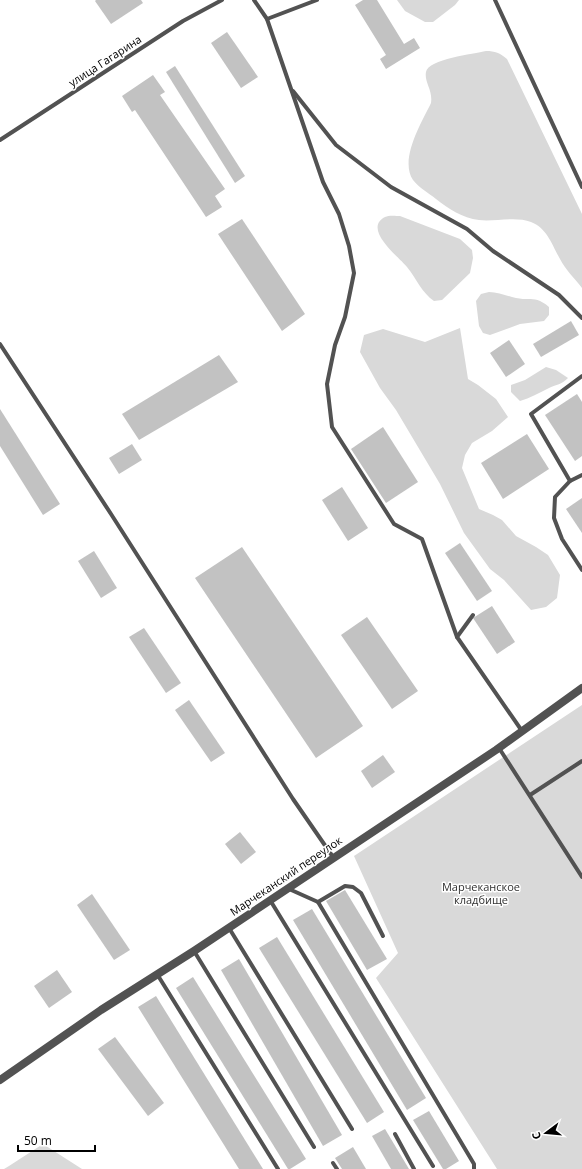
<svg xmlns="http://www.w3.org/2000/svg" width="582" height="1169" viewBox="0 0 582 1169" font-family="'Open Sans',sans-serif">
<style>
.green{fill:#d9d9d9}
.building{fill:#c2c2c2}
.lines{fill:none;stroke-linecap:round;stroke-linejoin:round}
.service{stroke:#525252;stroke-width:4}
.minor{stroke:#525252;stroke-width:8}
.labels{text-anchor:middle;stroke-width:3;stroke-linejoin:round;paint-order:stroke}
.street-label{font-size:11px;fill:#000;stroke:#fff}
.park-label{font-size:11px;fill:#303030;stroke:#fff}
</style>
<rect width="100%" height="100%" fill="#fff"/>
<!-- green -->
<g class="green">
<polygon points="397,0 459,0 455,5 433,22 425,22 405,11"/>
<path d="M486,51C495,51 500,53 507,59L582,214V288C575,279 565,269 560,259C552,245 547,228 531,222C516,216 494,222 479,220C462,218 449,209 436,199C429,193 419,188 413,180C399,159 422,122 431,103C433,90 424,82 426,72C428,59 474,54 486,51Z"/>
<path d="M400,216L460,239L472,250L473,258L470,273L442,300L434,301C422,293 416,278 407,267C399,257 362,229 385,217C389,215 396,216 400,216Z"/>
<path d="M489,292C498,292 507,296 516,298C531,301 535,295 549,307V315L544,321L520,324L490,335L483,333L479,326L476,301L481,294Z"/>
<polygon points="460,328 468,379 478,385 496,399 508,417 492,431 472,443 465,455 462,468 479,509 493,515 502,520 516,536 536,547 548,555 560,575 557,598 546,607 531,610 504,580 490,569 464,533 440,484 396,410 380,388 360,352 364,335 383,329 425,342"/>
<path d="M546,367L556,370L568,378C561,385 557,384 549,388C539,393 530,398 520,401L511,392V385L525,380Z"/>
<polygon points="582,705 582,1169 497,1169 376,978 398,953 354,856"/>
<polygon points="43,1144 82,1169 4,1169 9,1166"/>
</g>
<!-- building -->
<g class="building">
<polygon points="96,0 141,0 143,3 111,24 95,1"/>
<polygon points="363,0 377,0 404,44 414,38 420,48 386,69 380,59 386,55 355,5"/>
<polygon points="227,32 258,77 241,88 211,43"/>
<polygon points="175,66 245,176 235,183 166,72"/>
<polygon points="153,75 165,92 160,95 225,189 215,196 222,207 206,217 135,110 132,112 122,96"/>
<polygon points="242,219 305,314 282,331 218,234"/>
<polygon points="571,321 579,335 541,357 533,344"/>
<polygon points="509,340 525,364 506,377 490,353"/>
<polygon points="219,355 238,382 139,440 122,414"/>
<polygon points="577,394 582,402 582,456 575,461 545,415"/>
<polygon points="0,409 60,504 43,515 0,446"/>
<polygon points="383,427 418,482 386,503 351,449"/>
<polygon points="527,434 549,469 503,499 481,463"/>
<polygon points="132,444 142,460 119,474 109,458"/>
<polygon points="342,487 368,528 348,541 322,500"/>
<polygon points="582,498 582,533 566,509"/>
<polygon points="460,543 492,591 477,601 445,553"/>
<polygon points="242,547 363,726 316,758 195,578"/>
<polygon points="94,551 117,588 101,598 78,561"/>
<polygon points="492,606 515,642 497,654 473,618"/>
<polygon points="367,617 418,691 392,709 341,635"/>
<polygon points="144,628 181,683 166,693 129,637"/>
<polygon points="189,700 225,753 211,762 175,710"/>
<polygon points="383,755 395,772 372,788 361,771"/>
<polygon points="240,832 256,852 241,864 225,844"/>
<polygon points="345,890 387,959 367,970 326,901"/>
<polygon points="92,894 130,950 114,960 77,905"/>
<polygon points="312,909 426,1098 407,1110 293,920"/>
<polygon points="277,937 384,1112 367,1123 259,948"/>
<polygon points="239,959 342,1135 323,1146 221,970"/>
<polygon points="57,970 72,992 49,1008 34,986"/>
<polygon points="193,977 306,1159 290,1169 288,1169 176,988"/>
<polygon points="156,996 263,1169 239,1169 138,1007"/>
<polygon points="115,1037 164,1103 148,1116 98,1049"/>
<polygon points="429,1111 459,1161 446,1169 443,1169 413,1120"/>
<polygon points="385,1129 409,1169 391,1169 372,1136"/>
<polygon points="353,1147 366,1169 342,1169 335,1158"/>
</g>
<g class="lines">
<!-- service -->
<g class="service">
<polyline points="254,0 267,19 323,182 339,214 349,246 354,273 345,317 335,345 327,384 332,427 394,524 422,539 457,637"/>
<polyline points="495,0 582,187"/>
<polyline points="267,19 317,0"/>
<polyline points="293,91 336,145 391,187 467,229 493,251 559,295 582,318"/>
<polyline points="0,140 183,21 222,0"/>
<polyline points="0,344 111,514 293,799 333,857"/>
<polyline points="582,475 570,481 555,497 554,518 562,539 582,570"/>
<polyline points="570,481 531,414 582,376"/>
<polyline points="473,615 457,637 522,731"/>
<polyline points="499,748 582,877"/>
<polyline points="530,795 582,761"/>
<polyline points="289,889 318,902 474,1164 474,1169"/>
<polyline points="270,900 433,1166"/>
<polyline points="318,902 345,886 353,887 361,893 383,936"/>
<polyline points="229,928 352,1129"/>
<polyline points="194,951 314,1147"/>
<polyline points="157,974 278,1169"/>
<polyline points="395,1134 414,1169"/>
<polyline points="333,1163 337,1169"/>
</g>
<!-- minor -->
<polyline class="minor" points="0,1080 101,1010 194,951 496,750 582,688"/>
</g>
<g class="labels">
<!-- street labels -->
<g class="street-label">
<text transform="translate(105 61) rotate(-33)" y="4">улица Гагарина</text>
<text transform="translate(286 876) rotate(-34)" y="4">Марчеканский переулок</text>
</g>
<!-- park labels -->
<g class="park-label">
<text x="481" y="891">Марчеканское<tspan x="481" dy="13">кладбище</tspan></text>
</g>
</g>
<!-- north arrow -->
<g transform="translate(546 1133) rotate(254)" stroke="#ffffff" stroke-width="3" paint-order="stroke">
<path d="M0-3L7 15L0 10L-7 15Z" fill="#000000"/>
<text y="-6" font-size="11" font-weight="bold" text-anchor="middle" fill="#000000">С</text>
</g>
<!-- scale -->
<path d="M18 1145v6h77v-6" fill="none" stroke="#000000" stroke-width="2"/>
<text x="24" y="1145" font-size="12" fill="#000000" stroke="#ffffff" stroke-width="3" paint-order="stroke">50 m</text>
</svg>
